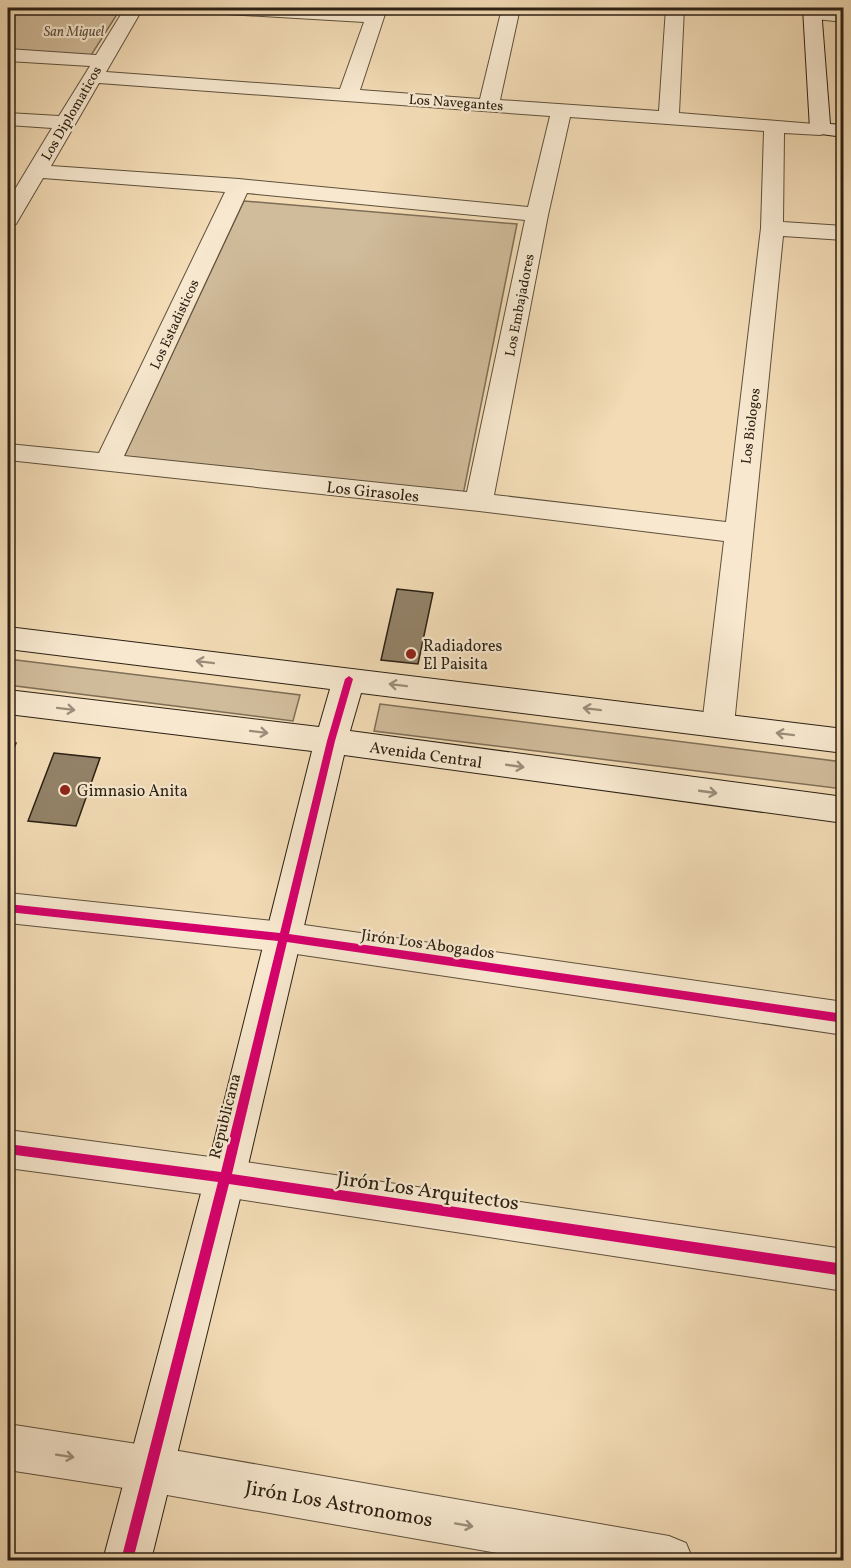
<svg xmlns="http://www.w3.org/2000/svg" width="851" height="1568" viewBox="0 0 851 1568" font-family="Vollkorn,serif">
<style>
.green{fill:#d0bb9a;stroke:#7e6e57;stroke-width:1.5}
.building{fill:#938268;stroke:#2c2114;stroke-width:1.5}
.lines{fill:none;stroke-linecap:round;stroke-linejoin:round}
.street-casing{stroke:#5e503c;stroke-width:2}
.secondary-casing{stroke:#2c2114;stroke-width:2}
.street{fill:#f7e8cf;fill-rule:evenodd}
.secondary{fill:#f7e8cf;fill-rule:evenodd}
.cycleway-casing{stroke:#f7e8cf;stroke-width:4}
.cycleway{fill:#d6006c;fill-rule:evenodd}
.oneway{stroke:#9c8e7b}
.poi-dot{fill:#8f2418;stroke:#f7e8cf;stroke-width:2}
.labels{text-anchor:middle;stroke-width:4.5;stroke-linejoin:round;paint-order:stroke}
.far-park-label{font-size:14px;font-style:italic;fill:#5d4f3c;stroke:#f7e8cf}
.far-street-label{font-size:14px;fill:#2c2114;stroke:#f7e8cf}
.street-label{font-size:16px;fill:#2c2114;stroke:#f7e8cf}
.poi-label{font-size:16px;fill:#2c2114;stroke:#f7e8cf;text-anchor:start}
.near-street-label{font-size:20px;fill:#2c2114;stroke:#f7e8cf}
</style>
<rect width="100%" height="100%" fill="#f2dbb5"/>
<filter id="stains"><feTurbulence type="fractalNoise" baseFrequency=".00333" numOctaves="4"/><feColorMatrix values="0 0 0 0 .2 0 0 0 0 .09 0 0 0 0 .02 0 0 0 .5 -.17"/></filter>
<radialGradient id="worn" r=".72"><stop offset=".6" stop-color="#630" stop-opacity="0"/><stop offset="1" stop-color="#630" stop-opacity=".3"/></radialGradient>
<!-- green -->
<g class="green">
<polygon points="8,8 121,8 90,57 8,51"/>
<polygon points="244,201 517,224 463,495 123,459"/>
<polygon points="8,659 300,695 293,721 8,685"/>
<polygon points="380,704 843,762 843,789 374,731"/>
</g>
<!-- building -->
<g class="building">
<polygon points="397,589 433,593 418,664 381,660"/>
<polygon points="8,742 16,743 8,762"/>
<polygon points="54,753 100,758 76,826 28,821"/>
</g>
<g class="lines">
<!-- street casing -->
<g class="street-casing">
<g id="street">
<path d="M125,8H143L106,72L340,89L364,22L226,14L219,12L217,8H309L368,11L369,8H387L360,90L480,99L502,8H520L500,100L659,111L666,8H684L679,113L827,125L830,129L827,133L820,135L784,133L783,222L844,226V240L783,236L734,725L729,733L718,737L707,733L702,725L724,541L479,511L8,460V444L99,453L225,192L43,178L16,224L8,226V201L52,128L8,125V113L59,116L90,66L8,61V49L96,55ZM99,83L550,116L528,207L239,179L51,166ZM570,117L764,131L761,228L726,522L494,495L548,215ZM247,193L525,220L467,492L124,456Z"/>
<polygon points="813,8 844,10 844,22 806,18 804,14 806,10"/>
<polygon points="8,893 283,922 844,1002 844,1035 283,952 8,923"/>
<polygon points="8,1130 225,1159 844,1249 844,1291 225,1197 8,1168"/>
<polygon points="8,1424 150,1446 669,1536 686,1543 693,1560 537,1560 150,1492 8,1470"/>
</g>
</g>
<!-- secondary casing -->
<g class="secondary-casing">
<g id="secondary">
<polygon points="803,8 821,8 830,124 844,125 844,137 813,133 810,129"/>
<polygon points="8,627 844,729 844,753 361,693 350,731 844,797 844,823 344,755 245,1178 151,1560 103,1560 205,1178 312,751 8,714 8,690 319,727 330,689 8,649"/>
</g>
</g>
<!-- street -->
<use href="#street" class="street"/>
<!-- secondary -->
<use href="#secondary" class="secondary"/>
<!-- cycleway casing -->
<g class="cycleway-casing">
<polygon id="cycleway" points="349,676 353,679 335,741 289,934 844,1014 844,1023 287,942 232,1174 844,1264 844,1276 229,1184 133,1560 121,1560 218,1182 8,1154 8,1144 221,1172 278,941 8,912 8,904 280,933 327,741 345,679"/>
</g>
<!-- cycleway -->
<use href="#cycleway" class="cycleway"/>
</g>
<!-- one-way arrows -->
<defs><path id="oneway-shaft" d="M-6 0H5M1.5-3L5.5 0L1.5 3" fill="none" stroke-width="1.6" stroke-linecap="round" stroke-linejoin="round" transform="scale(1.5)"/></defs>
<g class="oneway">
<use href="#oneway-shaft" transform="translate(205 662) rotate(-173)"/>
<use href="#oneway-shaft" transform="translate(398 685) rotate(-173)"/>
<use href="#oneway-shaft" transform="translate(66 709) rotate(7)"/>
<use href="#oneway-shaft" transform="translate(592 709) rotate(-173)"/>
<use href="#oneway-shaft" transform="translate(259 732) rotate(7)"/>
<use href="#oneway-shaft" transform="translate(785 734) rotate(-173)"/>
<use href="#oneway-shaft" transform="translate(515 766) rotate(8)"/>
<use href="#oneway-shaft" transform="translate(708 792) rotate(8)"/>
<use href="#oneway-shaft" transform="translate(65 1456) rotate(9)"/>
<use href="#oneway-shaft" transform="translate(464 1525) rotate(10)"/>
</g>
<!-- markers -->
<g class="poi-dot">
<circle cx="411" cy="654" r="6"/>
<circle cx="65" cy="790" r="6"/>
</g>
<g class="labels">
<!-- far-park labels -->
<g class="far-park-label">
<text x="74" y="36">San Miguel</text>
</g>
<!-- far-street labels -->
<g class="far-street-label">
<text transform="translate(456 102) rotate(4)" y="5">Los Navegantes</text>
<text transform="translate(71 113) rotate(-60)" y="5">Los Diplomaticos</text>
<text transform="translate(519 305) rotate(-79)" y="5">Los Embajadores</text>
<text transform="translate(174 324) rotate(-65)" y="5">Los Estadisticos</text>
<text transform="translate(750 426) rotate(-83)" y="5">Los Biologos</text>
</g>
<!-- street labels -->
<g class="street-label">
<text transform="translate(373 491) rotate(6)" y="6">Los Girasoles</text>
<text transform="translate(426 754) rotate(8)" y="6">Avenida Central</text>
<text transform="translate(428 943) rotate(8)" y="6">Jirón Los Abogados</text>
<text transform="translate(224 1116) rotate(-76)" y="6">Republicana</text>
</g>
<!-- poi labels -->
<g class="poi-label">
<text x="423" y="651">Radiadores<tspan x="423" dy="18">El Paisita</tspan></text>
<text x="77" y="796">Gimnasio Anita</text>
</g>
<!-- near-street labels -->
<g class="near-street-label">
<text transform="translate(428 1190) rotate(8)" y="7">Jirón Los Arquitectos</text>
<text transform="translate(339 1503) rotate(10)" y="7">Jirón Los Astronomos</text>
</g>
</g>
<!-- margin -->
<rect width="851" height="1568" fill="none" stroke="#f2dbb5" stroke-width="30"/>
<rect x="9" y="9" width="833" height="1550" fill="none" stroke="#2c2114" stroke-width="3"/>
<rect x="15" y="15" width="821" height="1538" fill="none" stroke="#2c2114" stroke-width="1.5"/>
<rect width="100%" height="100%" filter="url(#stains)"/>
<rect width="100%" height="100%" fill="url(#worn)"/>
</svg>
